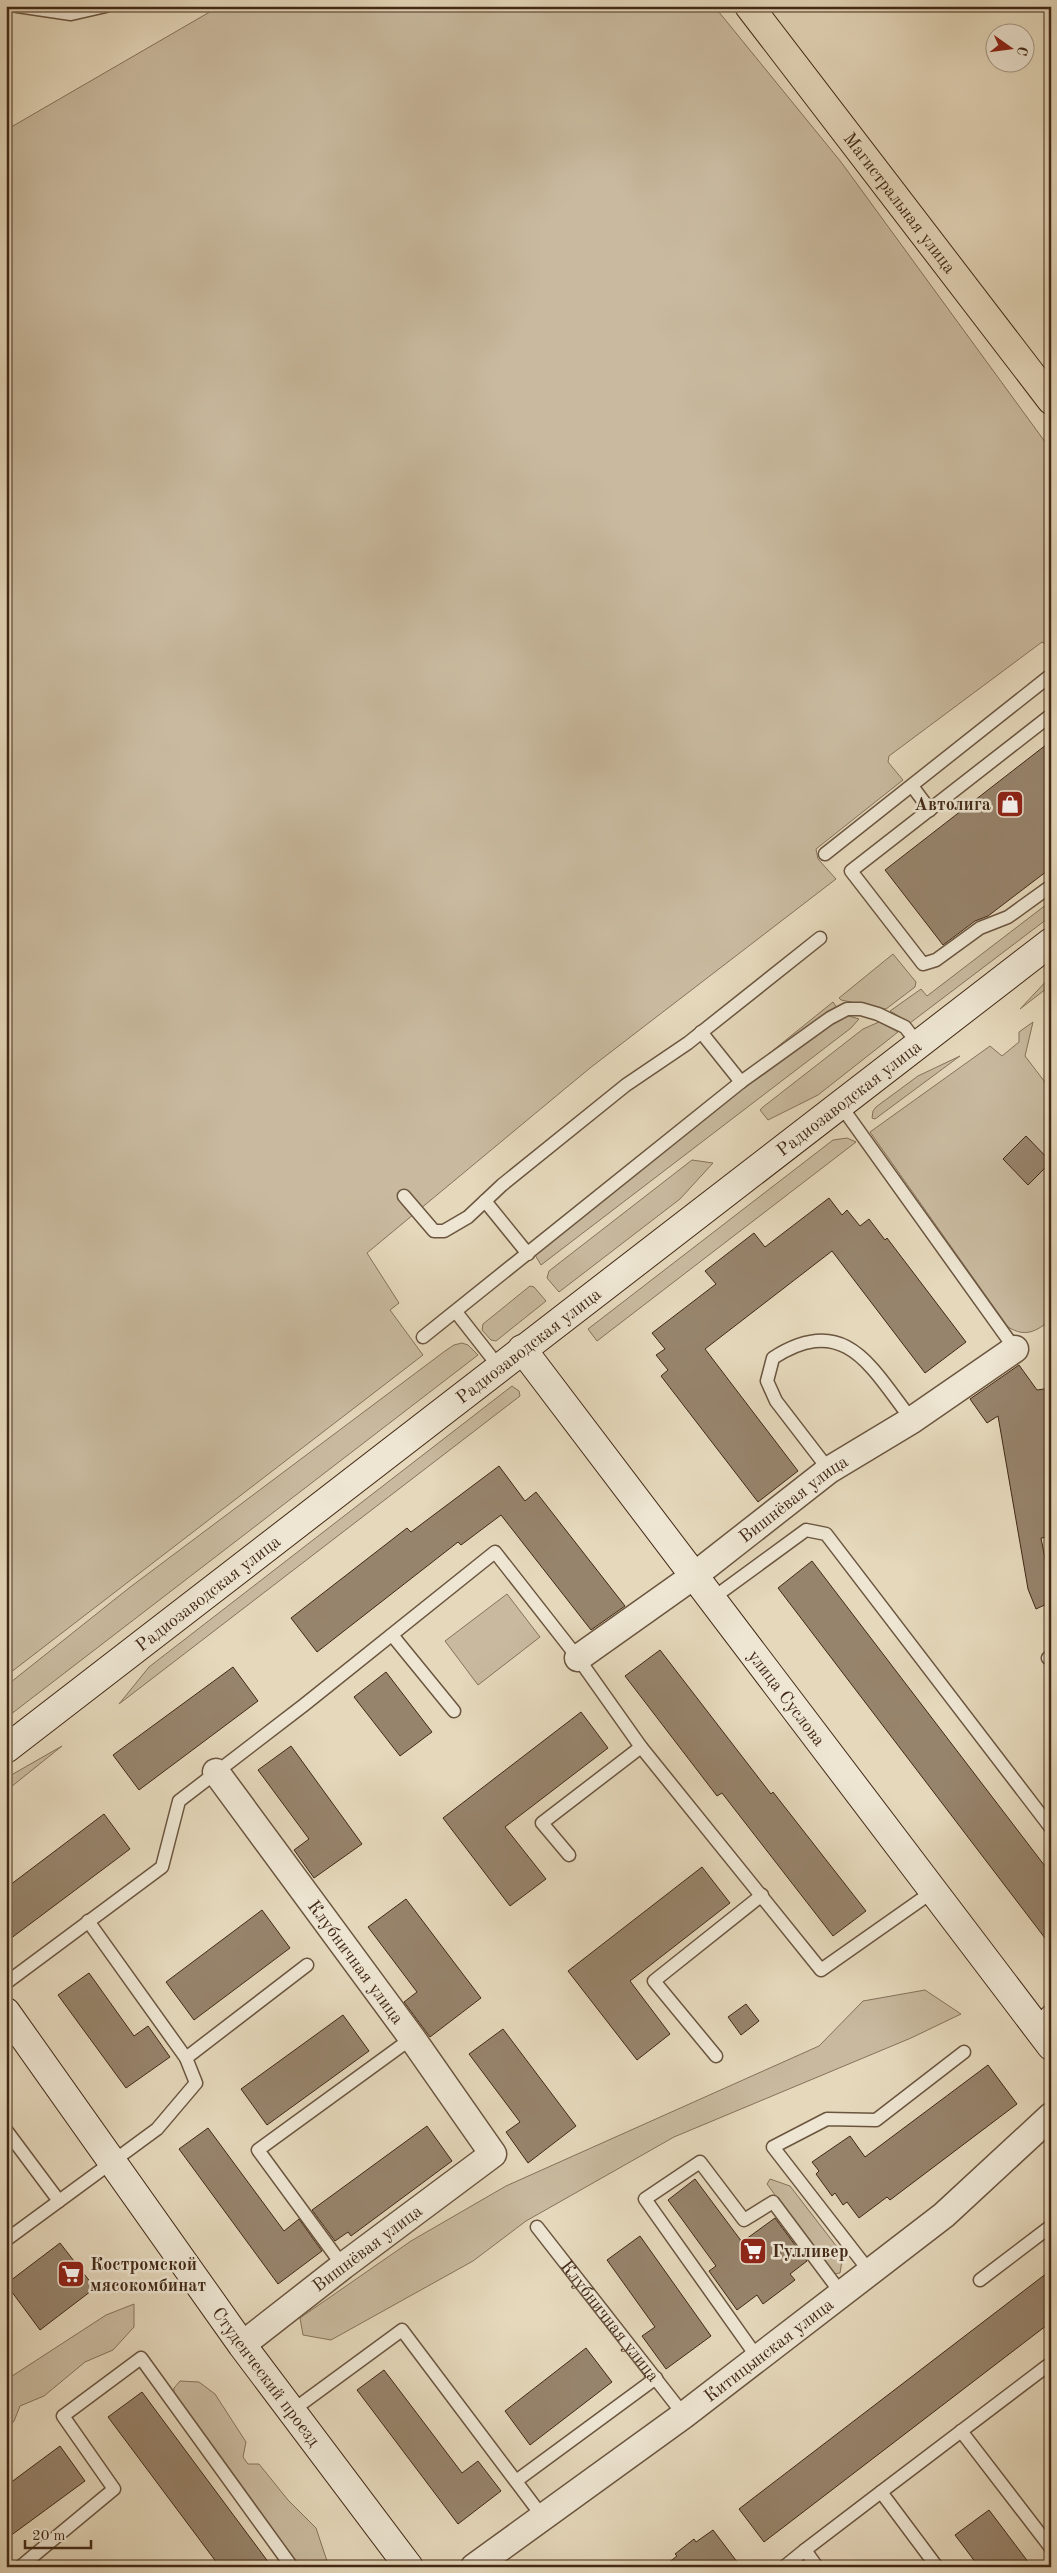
<svg xmlns="http://www.w3.org/2000/svg" width="1057" height="2573" viewBox="0 0 1057 2573" font-family="'Old Standard TT',serif">
<style>
.green{fill:#c9ba9f;stroke:#86725a}
.building{fill:#97846c;stroke:#422916}
.lines{fill:none;stroke-linecap:round;stroke-linejoin:round}
.lane-casing{stroke:#6b553f;stroke-width:15}
.street-casing{stroke:#6b553f;stroke-width:29}
.secondary-casing{stroke:#422916;stroke-width:30}
.highway-casing{stroke:#422916;stroke-width:30}
.lane{stroke:#eee6d3;stroke-width:12}
.street{stroke:#eee6d3;stroke-width:26}
.secondary{stroke:#eee6d3;stroke-width:28}
.highway{stroke:#e5d8bb;stroke-width:28}
.labels{text-anchor:middle;stroke-width:5;stroke-linejoin:round;paint-order:stroke}
.street-label{font-size:18px;fill:#422916;stroke:#eee6d3}
.poi-label{font-size:18px;font-weight:bold;fill:#422916;stroke:#eee6d3;text-anchor:start}
</style>
<rect width="100%" height="100%" fill="#e5d8bb"/>
<filter id="stains"><feTurbulence type="fractalNoise" baseFrequency=".004" numOctaves="4"/><feColorMatrix values="0 0 0 0 .2 0 0 0 0 .09 0 0 0 0 .02 0 0 0 .5 -.17"/></filter>
<radialGradient id="worn" r=".72"><stop offset=".6" stop-color="#630" stop-opacity="0"/><stop offset="1" stop-color="#630" stop-opacity=".3"/></radialGradient>
<!-- green -->
<g class="green">
<polygon points="220,6 714,6 841,162 1051,450 1051,647 1042,642 889,756 888,762 903,780 816,849 818,859 836,879 590,1068 367,1253 399,1303 390,1310 423,1355 6,1676 6,130"/>
<polygon points="1051,901 1051,916 910,1023 890,1011 921,989 927,996"/>
<polygon points="893,954 916,982 915,987 886,1009 841,1000 839,998"/>
<polygon points="1051,976 1051,985 1020,1009"/>
<polygon points="833,1002 837,1008 761,1060"/>
<polygon points="849,1016 859,1019 851,1028 541,1265 535,1255 744,1085 842,1017"/>
<polygon points="879,1022 898,1032 818,1095 768,1120 760,1110 763,1107 863,1029"/>
<path d="M1033,1022L1025,1056L1051,1090V1320C1036,1331 1026,1338 1008,1327L870,1132L990,1046L1002,1056L1019,1042V1032Z"/>
<polygon points="960,1056 875,1119 872,1118 873,1111 876,1107 918,1076"/>
<polygon points="847,1138 856,1142 597,1341 588,1329 833,1140"/>
<polygon points="692,1160 713,1163 680,1199 559,1292 547,1278 549,1271"/>
<polygon points="530,1286 534,1287 546,1301 496,1341 491,1340 482,1330 483,1324"/>
<polygon points="462,1343 468,1345 478,1355 6,1718 6,1686 129,1588 445,1351 454,1345"/>
<polygon points="512,1386 519,1391 520,1396 119,1704 149,1667"/>
<polygon points="507,1594 540,1637 478,1685 445,1641"/>
<polygon points="62,1746 6,1791 6,1778"/>
<polygon points="925,1990 961,2014 911,2038 674,2137 526,2221 473,2261 331,2340 303,2335 300,2318 411,2241 506,2186 819,2046 863,2001"/>
<polygon points="770,2179 790,2186 837,2247 842,2261 840,2273 833,2274 767,2184"/>
<polygon points="134,2304 134,2327 113,2350 85,2362 44,2396 20,2406 14,2421 6,2430 6,2380 106,2315"/>
<polygon points="180,2381 199,2382 215,2394 246,2442 243,2457 248,2464 259,2464 288,2500 316,2528 329,2567 283,2567 269,2535 216,2473 214,2459 173,2402 174,2388"/>
</g>
<!-- building -->
<g class="building">
<polygon points="1051,741 1051,868 988,916 975,921 943,945 885,870"/>
<polygon points="1026,1136 1051,1162 1028,1185 1003,1159"/>
<polygon points="829,1198 842,1215 847,1210 860,1226 869,1219 885,1240 887,1238 966,1342 925,1373 832,1251 705,1349 798,1471 758,1502 661,1376 668,1370 656,1355 665,1349 652,1333 716,1284 705,1271 754,1233 765,1247"/>
<polygon points="1019,1365 1037,1390 1051,1388 1051,1537 1041,1538 1051,1589 1051,1602 1036,1609 1028,1589 998,1416 987,1423 970,1399"/>
<polygon points="499,1466 525,1501 536,1492 625,1606 591,1630 501,1515 461,1545 458,1542 317,1652 291,1618 407,1528 411,1532"/>
<polygon points="812,1561 1051,1874 1051,1946 778,1588"/>
<polygon points="660,1650 771,1794 773,1792 866,1911 833,1936 722,1793 717,1796 625,1676"/>
<polygon points="233,1667 258,1701 139,1790 113,1755"/>
<polygon points="386,1672 432,1732 400,1756 354,1697"/>
<polygon points="581,1712 608,1748 505,1827 546,1879 510,1906 443,1818"/>
<polygon points="291,1746 362,1844 314,1878 294,1850 309,1839 258,1770"/>
<polygon points="104,1814 130,1849 6,1942 6,1888"/>
<polygon points="702,1867 730,1903 630,1981 670,2034 637,2060 568,1971"/>
<polygon points="406,1899 481,1998 430,2037 404,2002 417,1992 368,1927"/>
<polygon points="262,1910 290,1948 194,2020 166,1982"/>
<polygon points="89,1973 134,2036 148,2026 170,2057 126,2088 58,1995"/>
<polygon points="746,2004 759,2021 741,2035 728,2017"/>
<polygon points="343,2015 369,2051 267,2125 241,2089"/>
<polygon points="503,2029 576,2126 528,2163 506,2132 520,2122 469,2054"/>
<polygon points="988,2065 1017,2104 890,2200 887,2197 859,2218 847,2202 843,2205 835,2193 832,2196 816,2174 819,2171 812,2162 850,2136 865,2157"/>
<polygon points="427,2126 452,2161 351,2236 348,2232 335,2241 312,2210"/>
<polygon points="208,2128 284,2231 299,2219 322,2251 278,2284 179,2149"/>
<polygon points="695,2179 742,2242 775,2218 807,2261 790,2274 795,2280 763,2304 757,2295 737,2310 709,2271 716,2266 668,2200"/>
<polygon points="640,2236 711,2336 666,2369 642,2336 655,2327 607,2260"/>
<polygon points="60,2243 95,2288 40,2330 6,2284"/>
<polygon points="1051,2270 1051,2322 764,2542 739,2509"/>
<polygon points="586,2348 612,2382 530,2445 505,2411"/>
<polygon points="384,2370 462,2473 478,2461 501,2491 458,2524 357,2390"/>
<polygon points="142,2392 272,2567 220,2567 108,2417"/>
<polygon points="60,2446 85,2481 6,2539 6,2486"/>
<polygon points="989,2510 1032,2567 979,2567 955,2535"/>
<polygon points="713,2530 741,2567 663,2567 677,2556 675,2554 694,2539 696,2542"/>
</g>
<g class="lines">
<!-- lane casing -->
<g class="lane-casing">
<g id="lane">
<polyline points="17,6 71,14 106,6"/>
<polyline points="1051,715 851,871 923,964 936,960 980,928 1008,917 1051,886"/>
<polyline points="912,786 930,810"/>
<polyline points="825,854 1051,675"/>
<polyline points="701,1032 741,1082"/>
<polyline points="841,1106 1015,1349"/>
<polyline points="404,1196 434,1231 444,1231 468,1217 502,1185 626,1085 688,1043 820,938"/>
<polyline points="485,1201 528,1254"/>
<polyline points="456,1312 499,1367"/>
<polyline points="423,1337 741,1082 830,1018 847,1009 861,1009 878,1014 905,1027 919,1045"/>
<path d="M829,1470L776,1401L767,1381L773,1358C846,1311 872,1369 912,1420"/>
<polyline points="713,1598 806,1530 826,1534 1051,1828"/>
<polyline points="392,1635 454,1711"/>
<polyline points="1048,1658 1051,1656"/>
<polyline points="569,1855 542,1823 641,1747"/>
<polyline points="88,1921 186,2058"/>
<polyline points="6,1983 162,1867 179,1801 304,1705 495,1552 578,1658 641,1747 821,1970 932,1892"/>
<polyline points="1034,2024 1051,2010"/>
<polyline points="716,2056 654,1981 762,1895"/>
<polyline points="6,2130 59,2201"/>
<path id="s1" d="M537,2227L684,2415"/>
<polyline points="6,2240 157,2129 196,2083 186,2058 307,1965"/>
<polyline points="343,2266 258,2150 412,2038"/>
<polyline points="870,2272 773,2147 827,2119 876,2120 964,2052"/>
<polyline points="980,2280 1051,2226"/>
<polyline points="757,2357 645,2199 700,2162 744,2220 773,2202 841,2293"/>
<polyline points="293,2410 402,2330 542,2516"/>
<polyline points="961,2431 1051,2548"/>
<polyline points="516,2481 656,2378"/>
<polyline points="20,2567 114,2489 63,2416 141,2358 292,2567"/>
<polyline points="784,2567 805,2550"/>
<polyline points="817,2567 805,2550 881,2492"/>
<polyline points="937,2567 881,2492 1051,2363"/>
</g>
</g>
<!-- street casing -->
<g class="street-casing">
<g id="street">
<path id="s2" d="M578,1658L695,1575L829,1470L912,1420L1015,1349"/>
<path id="s3" d="M216,1772L412,2038L493,2154L343,2266L242,2345"/>
<path id="s4" d="M474,2567L684,2415L944,2215L1051,2116"/>
</g>
</g>
<!-- secondary casing -->
<g class="secondary-casing">
<g id="secondary">
<path id="s5" d="M522,1349L1051,2046"/>
<path id="s6" d="M6,1749L1051,942"/>
<path id="s7" d="M6,2012L242,2345L409,2567"/>
</g>
</g>
<!-- highway casing -->
<g class="highway-casing">
<g id="highway">
<path id="s8" d="M749,6L1051,400"/>
</g>
</g>
<!-- lane -->
<use href="#lane" class="lane"/>
<!-- street -->
<use href="#street" class="street"/>
<!-- secondary -->
<use href="#secondary" class="secondary"/>
<!-- highway -->
<use href="#highway" class="highway"/>
</g>
<!-- icons -->
<defs>
<g id="shop-square" transform="scale(1.4375)"><rect x="-9" y="-9" width="18" height="18" rx="4" fill="#8f2418" stroke="#eee6d3"/><path d="M-5-2.5h2.3a2.7 3.5 0 0 1 5.4 0H5L5.5 6h-11ZM-1.5-2.5h3a1.5 2.3 0 0 0-3 0Z" fill="#fff"/></g>
<g id="supermarket-square" transform="scale(1.4375)"><rect x="-9" y="-9" width="18" height="18" rx="4" fill="#8f2418" stroke="#eee6d3"/><path d="M-6-5.5h2.5l.6 2H6L4.5 2H-2.5L-4.4-4H-6ZM-1.5 3.2a1.3 1.3 0 1 0 .1 0ZM3 3.2a1.3 1.3 0 1 0 .1 0Z" fill="#fff"/></g>
</defs>
<g fill-rule="evenodd">
<use href="#shop-square" x="1010" y="804"/>
<use href="#supermarket-square" x="753" y="2251"/>
<use href="#supermarket-square" x="71" y="2274"/>
</g>
<g class="labels">
<!-- street labels -->
<g class="street-label">
<text dy="6" stroke="none"><textPath href="#s8" startOffset="248">Магистральная улица</textPath></text>
<text dy="6" stroke="none"><textPath href="#s6" startOffset="1065">Радиозаводская улица</textPath></text>
<text dy="6" stroke="none"><textPath href="#s6" startOffset="660">Радиозаводская улица</textPath></text>
<text dy="6" stroke="none"><textPath href="#s2" startOffset="268">Вишнёвая улица</textPath></text>
<text dy="6" stroke="none"><textPath href="#s6" startOffset="255">Радиозаводская улица</textPath></text>
<text dy="6" stroke="none"><textPath href="#s5" startOffset="438">улица Суслова</textPath></text>
<text dy="6" stroke="none"><textPath href="#s3" startOffset="236">Клубничная улица</textPath></text>
<text transform="translate(367 2248) rotate(-37)" y="6">Вишнёвая улица</text>
<text dy="6" stroke="none"><textPath href="#s1" startOffset="119">Клубничная улица</textPath></text>
<text dy="6" stroke="none"><textPath href="#s4" startOffset="366">Китицынская улица</textPath></text>
<text dy="6" stroke="none"><textPath href="#s7" startOffset="448">Студенческий проезд</textPath></text>
</g>
<!-- poi labels -->
<g class="poi-label">
<text x="991" y="810" text-anchor="end">Автолига</text>
<text x="772" y="2257">Гулливер</text>
<text x="90" y="2270">Костромской<tspan x="90" dy="21">мясокомбинат</tspan></text>
</g>
</g>
<!-- margin -->
<rect width="1057" height="2573" fill="none" stroke="#e5d8bb" stroke-width="25"/>
<rect x="8" y="8" width="1042" height="2558" fill="none" stroke="#422916" stroke-width="2.5"/>
<rect x="12" y="12" width="1032" height="2548" fill="none" stroke="#422916"/>
<!-- north arrow -->
<g transform="translate(1010 48) rotate(104)"><circle r="24" fill="#eee6d3" stroke="#a99a87"/>
<path d="M0-4L9 19L0 12L-9 19Z" fill="#8f2418"/>
<text y="-8" font-size="14" font-weight="bold" text-anchor="middle" fill="#422916">С</text>
</g>
<!-- scale -->
<path d="M25 2540v8h66v-8" fill="none" stroke="#422916" stroke-width="2.5"/>
<text x="32" y="2540" font-size="15" fill="#422916" stroke="#eee6d3" stroke-width="4" paint-order="stroke">20 m</text>
<rect width="100%" height="100%" filter="url(#stains)"/>
<rect width="100%" height="100%" fill="url(#worn)"/>
</svg>
